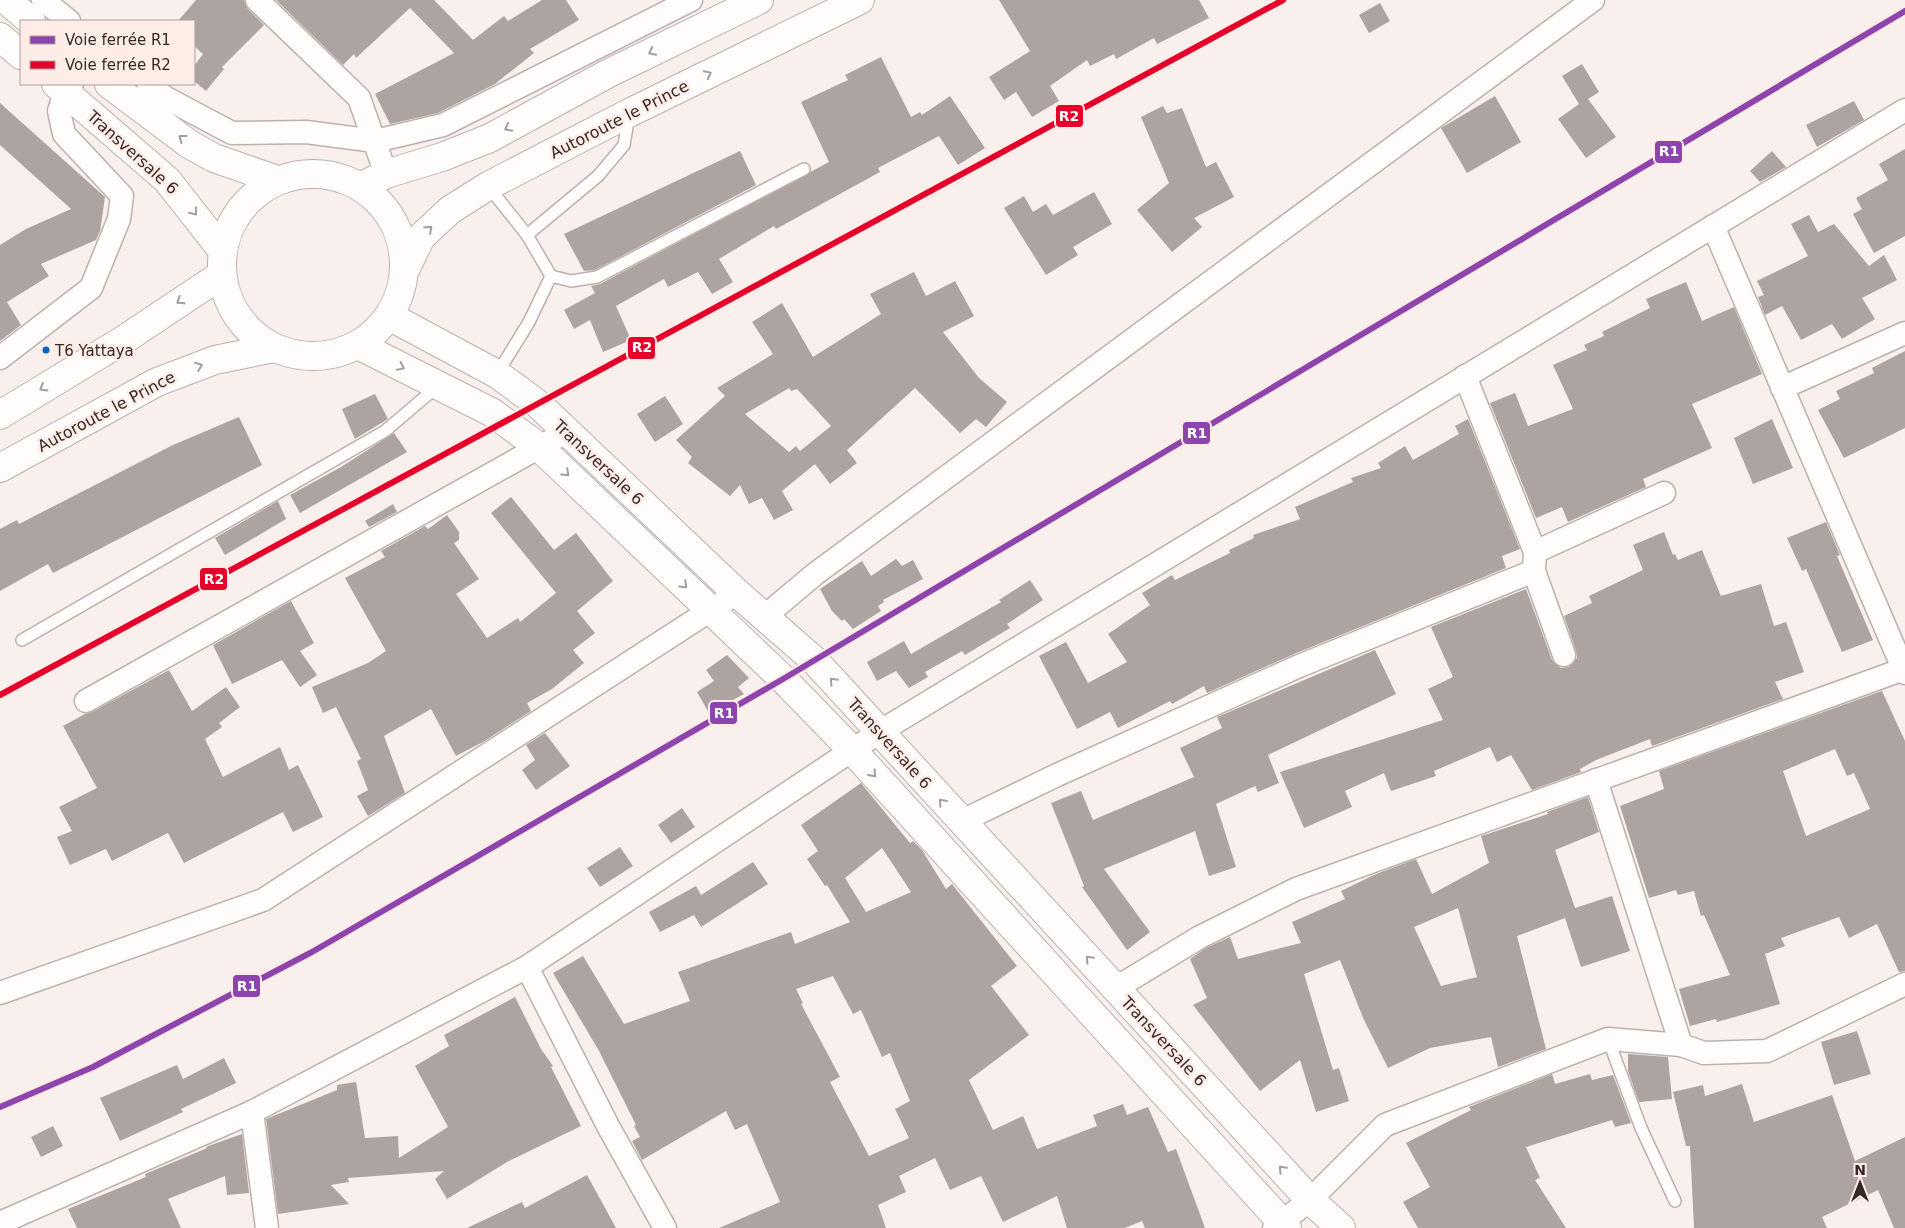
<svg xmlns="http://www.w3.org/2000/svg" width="1905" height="1228" viewBox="0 0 1905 1228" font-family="'DejaVu Sans',sans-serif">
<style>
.building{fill:#ada4a1;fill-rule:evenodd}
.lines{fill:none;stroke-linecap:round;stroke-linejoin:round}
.lane-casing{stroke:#bbb1ae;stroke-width:14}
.street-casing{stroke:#bbb1ae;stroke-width:25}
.secondary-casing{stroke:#bbb1ae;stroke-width:30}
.primary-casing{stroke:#bbb1ae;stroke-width:30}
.lane{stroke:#fefdfc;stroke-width:11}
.street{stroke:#fefdfc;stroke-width:22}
.secondary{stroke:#fefdfc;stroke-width:28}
.primary{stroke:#fefdfc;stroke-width:28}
.rail{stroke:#dbd8d7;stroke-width:4}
.rail-1-casing{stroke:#feece7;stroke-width:10}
.rail-2-casing{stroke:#feece7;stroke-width:10}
.rail-1{stroke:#8e44ad;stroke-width:6}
.rail-2{stroke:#e4002b;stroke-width:6}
.oneway{stroke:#a39e9b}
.bus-dot{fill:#0065bd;stroke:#feece7;stroke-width:2}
.labels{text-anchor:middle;stroke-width:5;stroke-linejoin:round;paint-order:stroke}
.bus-label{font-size:15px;fill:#342925;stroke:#feece7;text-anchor:start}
.street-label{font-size:16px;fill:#342925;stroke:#feece7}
.line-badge{stroke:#feece7;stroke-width:2}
.badge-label{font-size:14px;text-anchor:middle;font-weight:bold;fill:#fff}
</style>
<rect width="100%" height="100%" fill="#f9efec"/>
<!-- building -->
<g class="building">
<polygon points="196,0 244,0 248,9 264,25 222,67 224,69 206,91 194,81 194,66 203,54 194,46 194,21 178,21"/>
<polygon points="276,0 434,0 473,40 504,16 508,21 542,0 566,0 579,20 530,49 534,53 495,84 438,113 390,124 375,94 454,53 410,8 356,58 354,54 343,65"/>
<polygon points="999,0 1199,0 1209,18 1157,44 1154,38 1116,59 1114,54 1090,66 1087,60 1050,86 1059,101 1032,117 1016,92 1004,100 989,77 1030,51"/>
<polygon points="1380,3 1390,21 1369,33 1359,15"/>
<polygon points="881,57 911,117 920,112 922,115 950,96 985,148 958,165 939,136 878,168 880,172 776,229 774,226 719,259 733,282 712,294 698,272 668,287 664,279 616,306 631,340 603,352 590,320 574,329 564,310 595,293 591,286 600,284 829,162 801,102 848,80 845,75"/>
<polygon points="1582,64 1599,92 1588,99 1616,137 1586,158 1558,119 1579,104 1562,76"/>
<polygon points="1495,96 1521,142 1467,173 1441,128"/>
<polygon points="1854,101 1864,120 1817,147 1806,125"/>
<polygon points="0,103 105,197 100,231 96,240 41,264 49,276 7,302 21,325 0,341 0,245 26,229 71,209 0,145"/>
<polygon points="1163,106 1167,113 1182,108 1206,167 1216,162 1234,197 1194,218 1202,227 1172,252 1137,210 1169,183 1141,117"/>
<polygon points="1905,149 1905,236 1874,253 1853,214 1862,209 1856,198 1888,180 1879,164"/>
<polygon points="740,151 756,185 595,270 584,271 564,234"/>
<polygon points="1772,151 1786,167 1760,182 1750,171"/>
<polygon points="1094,192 1112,224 1073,247 1078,255 1046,275 1004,208 1024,196 1033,212 1046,204 1053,215"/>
<polygon points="1809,215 1818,232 1834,224 1869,266 1884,255 1897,280 1862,298 1875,319 1842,339 1832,324 1801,340 1782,306 1765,315 1758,297 1764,295 1757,281 1808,256 1791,224"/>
<path d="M914,272L926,296L955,281L974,316L943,332L979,378L1007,402L986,427L976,419L960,433L915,388L847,450L857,463L830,484L815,464L782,491L793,510L774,520L762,498L749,504L740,485L730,496L688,463L692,457L676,440L725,396L717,388L773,354L752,322L782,303L813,357L881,314L870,294ZM789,388L791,391L797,389L831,426L800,451L796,446L789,452L745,414Z"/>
<polygon points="1686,282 1702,321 1734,307 1762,374 1692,404 1712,448 1643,479 1646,487 1568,522 1562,507 1536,518 1490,403 1515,393 1528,426 1573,409 1553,365 1587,350 1584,345 1604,336 1602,332 1650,308 1646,299"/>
<polygon points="1905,351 1905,428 1844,458 1818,410 1840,399 1836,391 1874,373 1872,368"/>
<polygon points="375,394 388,419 355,439 342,409"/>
<polygon points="665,396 683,424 655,442 637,414"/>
<polygon points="239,417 262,465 53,573 48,564 0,591 0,529 17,520 19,524 173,445"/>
<polygon points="1468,419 1520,549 1502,556 1506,568 1294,654 1207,693 1204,686 1172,704 1170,701 1118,728 1110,712 1077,729 1039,656 1066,642 1088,683 1127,662 1108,634 1150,605 1142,593 1172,575 1175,580 1230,553 1229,550 1254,538 1253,535 1300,519 1295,507 1353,482 1351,478 1381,468 1378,463 1405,446 1413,460 1459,434 1455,426"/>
<polygon points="1772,419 1793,468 1753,484 1734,438"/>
<polygon points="394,433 407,452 300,513 290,495 341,467"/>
<polygon points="511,497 554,550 576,533 613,581 577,611 595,633 573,650 584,663 552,689 527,703 531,711 483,742 456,756 431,709 384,736 405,793 368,816 357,796 368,790 357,761 361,759 336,707 323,713 312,687 368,663 386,651 345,578 385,557 381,551 425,526 428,529 447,515 459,532 459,540 454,543 479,579 456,594 487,638 518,618 520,622 556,593 491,513"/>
<polygon points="278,501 286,519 225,555 215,538"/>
<polygon points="393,504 397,512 369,527 365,521"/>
<polygon points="1826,522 1840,555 1837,556 1873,640 1842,652 1806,569 1802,571 1787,538"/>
<polygon points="1664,532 1673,555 1675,554 1678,560 1702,550 1721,596 1761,584 1774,626 1786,622 1804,672 1775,682 1783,699 1652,746 1650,739 1596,760 1580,769 1581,772 1532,790 1511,755 1497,762 1490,747 1434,771 1436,776 1391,791 1384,773 1345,791 1352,807 1304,828 1280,772 1443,720 1428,689 1453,677 1431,627 1526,589 1552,660 1561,668 1569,667 1577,658 1576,651 1564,616 1592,603 1589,596 1643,570 1633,545"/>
<polygon points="896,559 902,566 913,560 923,579 883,600 884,602 878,606 881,611 853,629 844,619 842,621 832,611 820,589 862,561 871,576"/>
<polygon points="1030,580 1043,600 1007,624 1010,628 965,655 962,651 925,672 928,677 909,688 896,671 877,681 867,662 904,641 911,654 1001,602 999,600"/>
<polygon points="291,601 314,643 300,651 317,675 300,687 282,660 232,684 213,645"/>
<polygon points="1375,650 1396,694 1268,755 1279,783 1258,792 1255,786 1216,804 1236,867 1209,876 1195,831 1104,869 1150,932 1127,950 1082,887 1084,886 1051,803 1081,791 1093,820 1194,777 1180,748 1222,728 1217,717"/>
<polygon points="727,655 749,678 738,687 744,694 709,713 697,692 714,681 706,670"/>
<polygon points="169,670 192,711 226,687 240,707 219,723 222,727 205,739 223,777 280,747 289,770 298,765 323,817 293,832 283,812 184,863 168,833 112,861 106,849 70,865 57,837 72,831 59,807 97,788 63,726 85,714 92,712"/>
<path d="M1882,691L1905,741V971L1899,972L1877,924L1849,938L1839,917L1781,938L1785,946L1765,954L1780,1004L1717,1022L1716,1019L1690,1026L1679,989L1730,975L1704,915L1701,916L1694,891L1678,895L1676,890L1649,898L1620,806L1664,789L1659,771ZM1835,749L1847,776L1854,773L1870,809L1806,836L1783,771Z"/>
<polygon points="545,733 570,766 536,790 522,770 535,760 526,745"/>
<path d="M861,783L910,843L913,841L922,850L946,889L952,884L1017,966L991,986L1029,1035L969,1080L993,1130L1023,1116L1037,1149L1097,1126L1093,1115L1123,1104L1127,1115L1148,1107L1168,1152L1176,1149L1205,1228H1145L1142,1221L1125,1228H1067L1057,1196L1003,1222L981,1176L950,1190L935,1158L899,1176L906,1192L878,1205L886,1228H719L780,1202L747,1124L735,1130L726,1111L642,1160L632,1141L640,1137L634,1126L636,1125L599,1051L553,973L583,956L624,1024L690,1001L678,972L791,932L795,944L850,922L827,885L825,886L807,859L818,851L801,825ZM882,848L911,892L866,912L845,878ZM833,976L853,1014L861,1010L882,1057L890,1053L910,1101L895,1109L909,1138L869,1156L830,1082L840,1077L801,1004L803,1003L796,989Z"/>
<path d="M1588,797L1599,832L1555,850L1575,908L1612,896L1630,951L1581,967L1565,918L1517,936L1546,1049L1498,1067L1491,1037L1430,1048L1388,1068L1364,1020L1340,960L1304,974L1333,1070L1339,1068L1349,1101L1316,1112L1300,1060L1260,1091L1193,1005L1207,998L1190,959L1206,948L1230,937L1238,959L1301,943L1292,922L1345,899L1341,891L1376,874L1416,859L1432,894L1489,863L1481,836L1548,814L1547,812ZM1458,908L1477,977L1441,986L1414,927Z"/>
<polygon points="682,808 695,827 671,843 658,825"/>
<polygon points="620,847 633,866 600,887 587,868"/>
<polygon points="753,862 768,884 701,927 694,915 660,932 649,912 696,886 701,895"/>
<polygon points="515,997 541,1049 553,1066 551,1067 581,1126 507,1162 447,1199 435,1179 444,1171 348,1178 349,1182 331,1185 349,1204 278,1214 266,1119 337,1090 337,1085 356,1082 365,1138 398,1136 399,1158 448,1127 415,1066 449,1046 444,1035"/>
<polygon points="1857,1031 1871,1074 1834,1085 1821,1042"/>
<polygon points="1628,1054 1668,1057 1672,1099 1639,1102 1628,1071"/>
<polygon points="224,1058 236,1083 181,1109 183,1112 120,1141 100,1098 177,1065 183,1079"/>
<polygon points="1552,1074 1555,1084 1590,1074 1592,1080 1613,1075 1631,1123 1615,1127 1612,1120 1526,1147 1540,1178 1535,1180 1566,1228 1418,1228 1403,1202 1430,1187 1406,1143 1471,1110 1469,1107"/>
<polygon points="1742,1084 1754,1122 1832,1095 1855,1161 1905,1137 1905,1228 1894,1228 1878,1190 1822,1217 1827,1228 1694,1228 1690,1146 1686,1146 1673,1092 1703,1085 1705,1096"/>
<polygon points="53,1126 63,1146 41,1157 31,1137"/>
<polygon points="242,1134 249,1193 227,1195 225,1176 168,1199 181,1228 77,1228 68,1209 146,1177 145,1174 205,1149 208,1146"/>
<polygon points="587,1175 616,1228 467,1228 522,1202 525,1208"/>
</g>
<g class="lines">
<!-- lane casing -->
<g class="lane-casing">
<g id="lane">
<polyline points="488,186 527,235 551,276"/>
<polyline points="527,235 598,176 624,145 629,115"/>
<polyline points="497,374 529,322 551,276 571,281 597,277 804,169"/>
<polyline points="22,640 385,431 438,386"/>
<polyline points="1608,1039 1641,1128 1675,1201"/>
</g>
</g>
<!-- street casing -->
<g class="street-casing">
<g id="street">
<polyline points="43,0 69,21"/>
<polyline points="257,0 359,98 386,174"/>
<polyline points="148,84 166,98 232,133 306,132 375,141 443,125 691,0"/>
<polyline points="1713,226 1905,673"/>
<polyline points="0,358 91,288 119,219 122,196 64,134 59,111 65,92 72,84"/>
<polyline points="1465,376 1535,552 1534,571 1564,655"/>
<polyline points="1782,388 1905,333"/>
<polyline points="1535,552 1664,493"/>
<polyline points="764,617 815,574 1593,0"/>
<polyline points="86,701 568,431"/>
<polyline points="1596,780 1681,1045"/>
<polyline points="960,822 1057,775 1299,666 1534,571"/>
<polyline points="527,967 608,1126 665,1228"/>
<polyline points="1116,988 1200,937 1296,889 1904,669"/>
<polyline points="0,993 263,900 737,593"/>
<polyline points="252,1112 267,1228"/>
<polyline points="0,1223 252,1112 527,967 881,731 1905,110"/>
<polyline points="1274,1228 1310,1200 1385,1125 1608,1039 1681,1045 1704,1053 1767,1051 1905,984"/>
</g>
</g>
<!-- secondary casing -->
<g class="secondary-casing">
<g id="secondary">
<polyline points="6,0 31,21"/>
<polyline points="0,37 21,55"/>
<polyline points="56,84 167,180 222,250"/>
<polyline points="109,84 189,144 214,158 274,179"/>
<polyline points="389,316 497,374 538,404 737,593 814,660 1310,1200 1341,1228"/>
<polyline points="358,345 493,413 539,447 783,679 852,750 1287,1228"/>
</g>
</g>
<!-- primary casing -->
<g class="primary-casing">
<g id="primary">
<circle cx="313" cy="265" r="91"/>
<polyline points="360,187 386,174 442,157 490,138 609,73 759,0"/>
<polyline points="405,270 421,237 450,210 488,186 629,113 860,0"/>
<polyline points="0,415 125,339 221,275"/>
<polyline points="0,468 157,382 215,360 274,348"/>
</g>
</g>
<!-- lane -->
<use href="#lane" class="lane"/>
<!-- street -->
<use href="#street" class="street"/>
<!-- secondary -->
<use href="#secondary" class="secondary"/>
<!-- primary -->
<use href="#primary" class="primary"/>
<!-- rail -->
<polyline class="rail" points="0,695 1283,0"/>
<!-- rail-1 casing -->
<g class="rail-1-casing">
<polyline id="rail-1" points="0,1107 93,1067 312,952 783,679 1905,11"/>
</g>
<!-- rail-2 casing -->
<g class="rail-2-casing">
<polyline id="rail-2" points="0,695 1283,0"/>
</g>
<!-- rail-1 -->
<use href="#rail-1" class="rail-1"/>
<!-- rail-2 -->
<use href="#rail-2" class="rail-2"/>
</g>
<!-- one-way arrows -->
<defs><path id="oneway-chevron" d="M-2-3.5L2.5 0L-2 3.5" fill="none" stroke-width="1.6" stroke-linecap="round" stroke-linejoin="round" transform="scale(1.25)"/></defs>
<g class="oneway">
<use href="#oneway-chevron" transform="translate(652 52) rotate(154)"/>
<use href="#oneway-chevron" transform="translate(708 74) rotate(-26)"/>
<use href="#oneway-chevron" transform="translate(508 128) rotate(152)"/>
<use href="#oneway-chevron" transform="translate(182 138) rotate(-143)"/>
<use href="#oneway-chevron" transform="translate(194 212) rotate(51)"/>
<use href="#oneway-chevron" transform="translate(429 229) rotate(-43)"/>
<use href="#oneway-chevron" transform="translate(180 301) rotate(147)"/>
<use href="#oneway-chevron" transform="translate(199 366) rotate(-21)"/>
<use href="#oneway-chevron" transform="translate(401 367) rotate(26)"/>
<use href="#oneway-chevron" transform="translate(43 388) rotate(149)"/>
<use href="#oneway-chevron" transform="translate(566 473) rotate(44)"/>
<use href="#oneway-chevron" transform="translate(684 585) rotate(44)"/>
<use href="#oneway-chevron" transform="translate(833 681) rotate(-133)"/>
<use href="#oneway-chevron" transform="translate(873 774) rotate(48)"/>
<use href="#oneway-chevron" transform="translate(942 802) rotate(-131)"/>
<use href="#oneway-chevron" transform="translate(1089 959) rotate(-133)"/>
<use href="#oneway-chevron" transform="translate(1282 1169) rotate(-133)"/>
</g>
<!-- markers -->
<circle class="bus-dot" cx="46" cy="350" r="4.5"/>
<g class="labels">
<!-- bus labels -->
<g class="bus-label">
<text x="55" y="356">T6 Yattaya</text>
</g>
<!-- street labels -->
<g class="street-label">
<text transform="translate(619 119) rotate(-27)" y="6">Autoroute le Prince</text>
<text transform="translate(133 152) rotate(42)" y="6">Transversale 6</text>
<text transform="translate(106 411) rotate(-28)" y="6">Autoroute le Prince</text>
<text transform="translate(599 462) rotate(43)" y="6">Transversale 6</text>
<text transform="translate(890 743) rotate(48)" y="6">Transversale 6</text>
<text transform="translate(1164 1041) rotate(47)" y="6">Transversale 6</text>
</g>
</g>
<g class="line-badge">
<rect x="1055" y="104" width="29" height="24" rx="5" fill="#e4002b"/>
<rect x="1654" y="140" width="29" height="24" rx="5" fill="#8e44ad"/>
<rect x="627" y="336" width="29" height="24" rx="5" fill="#e4002b"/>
<rect x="1182" y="421" width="29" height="24" rx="5" fill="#8e44ad"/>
<rect x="199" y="567" width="29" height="24" rx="5" fill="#e4002b"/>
<rect x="709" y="701" width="29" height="24" rx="5" fill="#8e44ad"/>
<rect x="232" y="974" width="29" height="24" rx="5" fill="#8e44ad"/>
</g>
<g class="badge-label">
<text x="1069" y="121">R2</text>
<text x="1669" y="156">R1</text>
<text x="642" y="352">R2</text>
<text x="1197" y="438">R1</text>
<text x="214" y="584">R2</text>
<text x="724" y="718">R1</text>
<text x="247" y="991">R1</text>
</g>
<!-- legend -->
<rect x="20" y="20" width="175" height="65" fill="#feece7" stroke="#ad9e99"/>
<rect x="30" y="36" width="25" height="8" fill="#8e44ad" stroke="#ad9e99"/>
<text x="65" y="45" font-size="15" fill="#342925">Voie ferrée R1</text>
<rect x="30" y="61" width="25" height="8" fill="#e4002b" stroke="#ad9e99"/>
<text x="65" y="70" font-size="15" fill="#342925">Voie ferrée R2</text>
<!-- north arrow -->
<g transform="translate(1860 1183)" stroke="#feece7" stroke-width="4" paint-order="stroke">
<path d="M0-4L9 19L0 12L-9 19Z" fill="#342925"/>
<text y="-8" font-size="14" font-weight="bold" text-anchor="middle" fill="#342925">N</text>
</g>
</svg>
